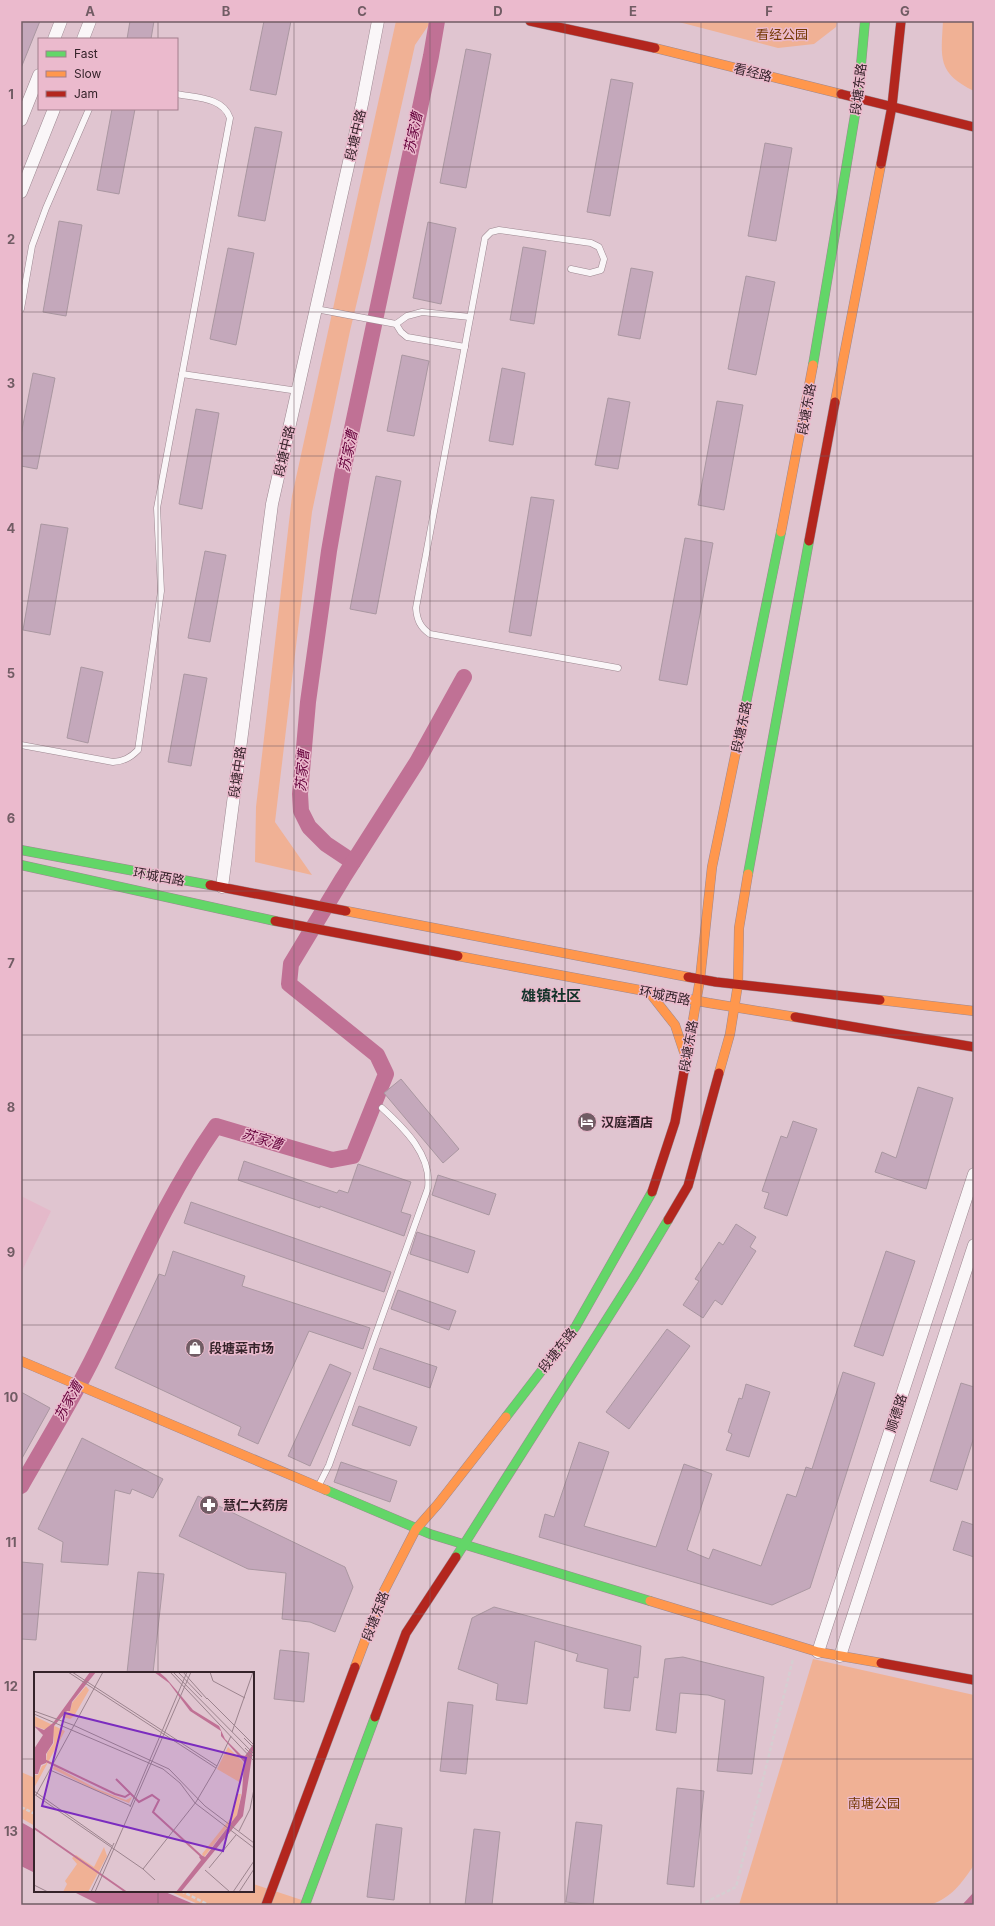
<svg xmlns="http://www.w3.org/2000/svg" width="995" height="1926" viewBox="0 0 995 1926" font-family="Inter,'Noto Sans SC',sans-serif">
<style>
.built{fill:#e4b9ca}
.green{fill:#f0b195}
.water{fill:#c07195}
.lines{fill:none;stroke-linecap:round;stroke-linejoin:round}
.canal{stroke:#c07195;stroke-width:16}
.building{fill:#c4a8bb;stroke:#aa97a1}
.lane-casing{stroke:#9d8891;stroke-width:7}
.street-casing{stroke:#9d8891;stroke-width:13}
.fast-casing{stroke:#9d8891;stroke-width:10}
.slow-casing{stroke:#9d8891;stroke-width:10}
.jam-casing{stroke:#9d8891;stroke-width:10}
.path{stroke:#d6ced1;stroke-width:2.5;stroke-dasharray:4 2;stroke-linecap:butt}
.lane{stroke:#faf6f8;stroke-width:6}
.street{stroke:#faf6f8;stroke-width:12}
.fast{stroke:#63d668;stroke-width:9}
.slow{stroke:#ff974d;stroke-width:9}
.jam{stroke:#b3261e;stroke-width:9}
.grid{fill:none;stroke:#715c64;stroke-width:1;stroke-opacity:0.55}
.labels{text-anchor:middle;stroke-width:3;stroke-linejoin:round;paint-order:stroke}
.park-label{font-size:13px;fill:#743803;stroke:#ebbacd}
.street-label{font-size:13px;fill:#35232a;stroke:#ebbacd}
.poi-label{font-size:13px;font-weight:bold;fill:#35232a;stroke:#ebbacd;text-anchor:start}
.water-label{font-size:14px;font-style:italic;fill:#67033d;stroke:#ebbacd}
.quarter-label{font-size:15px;font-weight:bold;fill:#14332b;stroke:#ebbacd}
.inset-river{fill:none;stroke:#c07195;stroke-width:2}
.inset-road{fill:none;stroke:#9c848e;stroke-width:1}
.view{fill:#7b2cbf;fill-opacity:0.15;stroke:#7b2cbf;stroke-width:2}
.inset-edge{fill:none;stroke:#35232a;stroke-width:2}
.neatline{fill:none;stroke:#715c64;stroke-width:1.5}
.grid-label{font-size:13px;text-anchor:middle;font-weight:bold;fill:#715c64}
</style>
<rect width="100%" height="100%" fill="#e0c5d0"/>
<!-- built -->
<polygon class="built" points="21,1196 51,1211 21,1273"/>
<!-- green -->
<g class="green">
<polygon points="396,21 416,21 430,23 415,45 366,264 350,331 312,512 275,822 312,875 255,862 256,807 292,496"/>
<polygon points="675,21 837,21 836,27 814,44 778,48"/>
<path d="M943,21H974V91C937,73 941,58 943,21Z"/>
<path d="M813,1659L974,1695V1865C962,1883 951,1898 930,1905H739Z"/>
<polygon points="21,1772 35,1778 35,1826 21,1818"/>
<polygon points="253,1884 317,1905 200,1905 169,1891 253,1891"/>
</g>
<!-- water -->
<g class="water">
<polygon points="21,1822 35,1830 35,1873 21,1866"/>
<polygon points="72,1891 163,1891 196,1905 100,1905"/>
<polygon points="974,1892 974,1905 962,1905"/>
</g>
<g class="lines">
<!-- canal -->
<g class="canal">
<polyline points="353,862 326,844 309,827 301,811 300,794 308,702 329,551 342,476 431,56 437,21"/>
<path d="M21,1486C46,1442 73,1399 95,1354C133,1277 166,1197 216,1126L332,1160L353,1156L386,1074L377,1055L289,984L291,964L343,878L417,762L464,677"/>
</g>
</g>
<!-- building -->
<g class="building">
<polygon points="21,21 40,21 21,68"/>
<polygon points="130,21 154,21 151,39 127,39"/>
<polygon points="264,21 291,21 276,95 250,90"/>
<polygon points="466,49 491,54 466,188 440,183"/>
<polygon points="611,79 633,83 610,216 587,212"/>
<polygon points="112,109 135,109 119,194 97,190"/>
<polygon points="255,127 282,132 265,221 238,216"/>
<polygon points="765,143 792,148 776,241 748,236"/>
<polygon points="59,221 82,225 66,316 43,312"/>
<polygon points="428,222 456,228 441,304 413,298"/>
<polygon points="523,247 546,251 534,324 510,320"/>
<polygon points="228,248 254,253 236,345 210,339"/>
<polygon points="631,268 653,272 640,339 618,335"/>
<polygon points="746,276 775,282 756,375 728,369"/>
<polygon points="402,355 429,361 414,436 387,431"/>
<polygon points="502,368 525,373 513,445 489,441"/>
<polygon points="33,373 55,378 37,469 21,466 21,435"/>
<polygon points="608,398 630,402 618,469 595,465"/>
<polygon points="717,401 743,405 724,510 698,505"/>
<polygon points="196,409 219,413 202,509 179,504"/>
<polygon points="376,476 401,481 376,614 350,609"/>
<polygon points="531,497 554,500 531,636 509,632"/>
<polygon points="41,524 68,528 50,635 23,630"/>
<polygon points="685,538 713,543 687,685 659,680"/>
<polygon points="205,551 226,555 210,642 188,638"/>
<polygon points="81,667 103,672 88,743 67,738"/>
<polygon points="184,674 207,678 191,766 168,762"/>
<polygon points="401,1079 459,1149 443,1163 384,1093"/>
<polygon points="918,1087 953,1098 926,1189 875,1172 882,1152 896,1158"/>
<polygon points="793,1121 817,1129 787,1216 764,1208 769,1193 762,1191 781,1136 787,1138"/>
<polygon points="244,1161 337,1193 339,1190 348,1193 358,1164 411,1182 401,1212 411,1215 404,1236 320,1206 320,1208 238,1180"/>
<polygon points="438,1175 496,1194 489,1215 432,1195"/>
<polygon points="191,1202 391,1272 384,1292 184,1223"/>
<polygon points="736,1224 756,1237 750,1247 756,1251 722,1305 715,1300 703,1318 683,1305 699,1281 695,1279 719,1242 723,1245"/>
<polygon points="417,1232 475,1251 468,1273 410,1254"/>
<polygon points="173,1251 245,1276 242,1286 370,1328 363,1349 309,1331 258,1444 238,1435 241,1427 115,1368 159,1274 165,1276"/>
<polygon points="886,1251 915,1261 883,1356 854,1346"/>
<polygon points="398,1290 456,1311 449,1330 391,1309"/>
<polygon points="667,1329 690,1346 629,1429 606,1412"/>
<polygon points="380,1348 437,1367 430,1388 373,1369"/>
<polygon points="330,1364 351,1373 310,1466 288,1456"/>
<polygon points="843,1372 875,1383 810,1588 772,1605 539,1537 545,1514 554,1517 579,1442 609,1452 584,1526 656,1547 684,1464 712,1474 687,1550 709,1559 713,1549 761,1566 787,1494 796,1497 806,1467 812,1469"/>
<polygon points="961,1383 974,1387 974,1437 957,1490 930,1481"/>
<polygon points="746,1384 770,1392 749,1457 726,1450 732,1434 728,1432 739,1398 742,1399"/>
<polygon points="21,1392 50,1408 21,1460"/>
<polygon points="359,1406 417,1427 410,1446 352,1425"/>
<polygon points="82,1438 163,1479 153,1498 132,1489 130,1494 115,1490 108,1565 61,1562 63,1542 38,1529"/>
<polygon points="341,1462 397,1481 390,1502 334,1482"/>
<polygon points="198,1496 345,1567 353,1587 335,1632 310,1622 282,1619 286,1573 248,1569 179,1536"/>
<polygon points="962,1521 974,1525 974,1557 953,1550"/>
<polygon points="21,1562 43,1564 36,1640 21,1639"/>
<polygon points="138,1572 164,1574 153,1673 127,1673"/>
<polygon points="494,1607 641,1646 638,1678 634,1677 630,1711 604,1708 608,1669 576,1661 578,1654 535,1641 527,1704 496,1700 498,1684 458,1669 472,1618"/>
<polygon points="280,1650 309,1653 304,1702 274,1699"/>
<polygon points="683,1657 764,1677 752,1774 717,1771 725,1700 708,1695 680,1693 676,1733 656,1730 665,1659"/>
<polygon points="448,1702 473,1705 466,1774 440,1771"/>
<polygon points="677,1788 704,1791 694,1887 667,1884"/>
<polygon points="576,1822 602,1825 593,1905 566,1902"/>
<polygon points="376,1824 402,1828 394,1900 367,1897"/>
<polygon points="474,1829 500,1832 492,1905 465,1905"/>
</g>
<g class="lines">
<!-- lane casing -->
<g class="lane-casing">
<g id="lane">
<path d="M571,269L590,273L601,270L604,259L599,247L591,243L499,230L491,232L485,238L416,608C417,620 420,627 430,634L618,668"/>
<polyline points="21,309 32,246 46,208 89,109"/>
<polyline points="316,309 396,324 407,316 422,312 470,317"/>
<polyline points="396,324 401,332 407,337 465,347"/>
<polyline points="182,374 298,391"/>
<path d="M21,745L113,762C124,761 130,758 138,750L161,591L157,508L230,118C223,97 196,98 177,94"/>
<path d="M319,1485L329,1465L428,1188C432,1155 404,1128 382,1108"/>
</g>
</g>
<!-- street casing -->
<g class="street-casing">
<g id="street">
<polyline points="54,39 61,21"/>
<polyline points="83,39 90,21"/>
<polyline points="21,120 39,75"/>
<polyline points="21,192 54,109"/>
<polyline points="222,887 272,504 362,104 378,21"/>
<polyline points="818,1652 974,1174"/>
<polyline points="840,1656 974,1245"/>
</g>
</g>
<!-- fast casing -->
<g class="fast-casing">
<g id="fast">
<polyline points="813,365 858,97 865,21"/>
<polyline points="744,713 781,532"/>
<polyline points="21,850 210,885"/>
<polyline points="21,865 275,921"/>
<polyline points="748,874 809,541"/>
<polyline points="506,1417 576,1326 652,1192"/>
<polyline points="326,1490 430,1534 650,1601"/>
<polyline points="456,1557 635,1275 668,1220"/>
<polyline points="305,1905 375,1717"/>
</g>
</g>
<!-- slow casing -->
<g class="slow-casing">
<g id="slow">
<polyline points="655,48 841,94"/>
<polyline points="835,402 881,164"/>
<polyline points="781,532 813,365"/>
<polyline points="346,911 688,977"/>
<polyline points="458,956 709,1003 795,1017"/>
<polyline points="649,992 675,1025 686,1058"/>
<polyline points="880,1000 974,1011"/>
<polyline points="691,1032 700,979 712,867 744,713"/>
<polyline points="719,1073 730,1034 738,984 739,928 748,874"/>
<polyline points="21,1361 326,1490"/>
<polyline points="650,1601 818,1652 881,1663"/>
<polyline points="355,1667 383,1593 416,1529 438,1504 506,1417"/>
</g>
</g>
<!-- jam casing -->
<g class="jam-casing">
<g id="jam">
<polyline points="530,21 655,48"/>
<polyline points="841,94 974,127"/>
<polyline points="881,164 892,106 901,21"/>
<polyline points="809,541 835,402"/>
<polyline points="210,885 346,911"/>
<polyline points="275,921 458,956"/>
<polyline points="688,977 716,982 880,1000"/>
<polyline points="795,1017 974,1047"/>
<polyline points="652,1192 675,1122 691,1032"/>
<polyline points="668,1220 688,1186 719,1073"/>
<polyline points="881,1663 974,1680"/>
<polyline points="375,1717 406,1633 456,1557"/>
<polyline points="266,1905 355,1667"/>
</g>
</g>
<!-- path -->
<g class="path">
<polyline points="21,1807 35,1814"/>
<polyline points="181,1891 209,1905"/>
<polyline points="700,1905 736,1887 793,1659"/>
</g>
<!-- lane -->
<use href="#lane" class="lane"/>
<!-- street -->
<use href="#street" class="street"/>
<!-- fast -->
<use href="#fast" class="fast"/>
<!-- slow -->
<use href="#slow" class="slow"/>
<!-- jam -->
<use href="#jam" class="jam"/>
</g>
<!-- grid -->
<path class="grid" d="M158,21V39M294,21V1905M430,21V1905M565,21V1905M701,21V1905M837,21V1905M158,109V1673M21,167H974M21,312H974M21,456H974M21,601H974M21,746H974M21,891H974M21,1035H974M21,1180H974M21,1325H974M21,1470H974M21,1614H974M21,1759H35M253,1759H974M158,1891V1905"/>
<!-- icons -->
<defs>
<g id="hotel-disc" transform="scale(1)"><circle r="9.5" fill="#715c64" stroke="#ebbacd"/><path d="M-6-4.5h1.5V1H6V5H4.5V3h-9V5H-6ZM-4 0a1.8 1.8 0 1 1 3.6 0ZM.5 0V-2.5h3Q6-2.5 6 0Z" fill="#fff"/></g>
<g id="shop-disc" transform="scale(1)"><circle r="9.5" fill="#715c64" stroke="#ebbacd"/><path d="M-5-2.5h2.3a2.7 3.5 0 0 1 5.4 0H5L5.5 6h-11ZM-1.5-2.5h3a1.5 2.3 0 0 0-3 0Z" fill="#fff"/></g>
<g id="pharmacy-disc" transform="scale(1)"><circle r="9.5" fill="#715c64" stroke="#ebbacd"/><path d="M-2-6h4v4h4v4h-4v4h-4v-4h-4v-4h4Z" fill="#fff"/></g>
</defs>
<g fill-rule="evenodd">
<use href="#hotel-disc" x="587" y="1122"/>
<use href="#shop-disc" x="195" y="1348"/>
<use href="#pharmacy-disc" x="209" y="1505"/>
</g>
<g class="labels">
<!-- park labels -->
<g class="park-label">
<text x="782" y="39">看经公园</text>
<text x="874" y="1808">南塘公园</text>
</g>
<!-- street labels -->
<g class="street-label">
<text transform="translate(753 72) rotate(14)" y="5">看经路</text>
<text transform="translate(858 89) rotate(-83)" y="5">段塘东路</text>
<text transform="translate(355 135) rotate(-77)" y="5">段塘中路</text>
<text transform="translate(806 409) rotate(-80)" y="5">段塘东路</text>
<text transform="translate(284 451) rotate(-77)" y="5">段塘中路</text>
<text transform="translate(741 727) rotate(-78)" y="5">段塘东路</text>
<text transform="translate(237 772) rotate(-82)" y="5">段塘中路</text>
<text transform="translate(159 876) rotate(10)" y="5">环城西路</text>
<text transform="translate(665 995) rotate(11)" y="5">环城西路</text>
<text transform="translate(688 1046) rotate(-80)" y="5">段塘东路</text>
<text transform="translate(557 1350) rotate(-52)" y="5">段塘东路</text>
<text transform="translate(896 1413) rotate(-72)" y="5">顺德路</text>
<text transform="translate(375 1616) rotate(-69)" y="5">段塘东路</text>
</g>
<!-- poi labels -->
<g class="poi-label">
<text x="601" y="1127">汉庭酒店</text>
<text x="209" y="1353">段塘菜市场</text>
<text x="223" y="1510">慧仁大药房</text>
</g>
<!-- water labels -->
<g class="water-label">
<text transform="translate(413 133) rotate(-78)" y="5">苏家漕</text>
<text transform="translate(348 451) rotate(-78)" y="5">苏家漕</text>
<text transform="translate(302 771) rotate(-85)" y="5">苏家漕</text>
<text transform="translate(262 1139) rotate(16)" y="5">苏家漕</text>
<text transform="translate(68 1401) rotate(-61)" y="5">苏家漕</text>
</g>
<!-- quarter labels -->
<g class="quarter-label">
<text x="551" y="1001">雄镇社区</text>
</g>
</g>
<!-- overview -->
<g transform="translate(34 1672)">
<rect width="220" height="220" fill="#e0c5d0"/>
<path d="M52,14L55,18L40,44L36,47L29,45L32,40L36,39L38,31ZM0,44L31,59L0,116V103H4L8,94L12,92L13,81L20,71L19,60L0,54ZM194,75L209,90L207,111L183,97ZM20,94L63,117L92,128L98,125L95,131L61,118L19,97ZM203,122H207L203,143L170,185L168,182L199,143ZM70,175L73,184L54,220H29L33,212L31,209L43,192L38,186L42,183L60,195Z" fill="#f0b195"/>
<path d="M56,0H62L38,30L36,39H33L20,54L19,71L12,82V91L7,93L4,102H0V77L9,63L0,54L10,58L19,51ZM120,0H125L132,6L159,38L185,54L191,67L207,83L211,84L220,71L209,144L147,220H142L167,188L165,185L167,183L171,185L203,143L208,121L210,90L187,64V59L156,39L135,11Z" fill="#c07195"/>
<path class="inset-river" d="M10,88L81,122L91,125L97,121M82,107L105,130L118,123L125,128L119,140L167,184M0,156L92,220"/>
<path class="inset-road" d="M34,0L182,96M38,0L183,94M136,0L220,89M139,0L220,82M144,0L168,25M149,0L173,27M176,0L179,9L211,26M173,26L220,73M0,39L39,53L135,97L171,134L220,171M0,42L129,97L146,111L161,131L220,176M198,60L219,0M210,66L220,76M211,76L220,85M16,98L97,134M0,119L78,174M0,122L109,197L121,208M2,123L69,0M96,135L153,0M205,159L216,137L220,117M175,196L202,163M109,197L162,130L182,96L197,64M171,198L196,220M0,213L14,220M57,220L80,171M61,220L157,0M199,220L220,189M205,220L220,197"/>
<path class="view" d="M31,41L212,86L189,179L8,134Z"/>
<rect width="220" height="220" class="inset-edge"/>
</g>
<!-- border -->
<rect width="995" height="1926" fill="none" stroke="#ebbacd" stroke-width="44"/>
<!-- legend -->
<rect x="38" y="38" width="140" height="72" fill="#ebbacd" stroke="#a27e8c"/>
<rect x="46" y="51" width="20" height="6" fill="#63d668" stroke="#a27e8c"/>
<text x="74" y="58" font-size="12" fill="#35232a">Fast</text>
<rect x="46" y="71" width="20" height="6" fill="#ff974d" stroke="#a27e8c"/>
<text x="74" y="78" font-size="12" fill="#35232a">Slow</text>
<rect x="46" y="91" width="20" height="6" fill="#b3261e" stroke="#a27e8c"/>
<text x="74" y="98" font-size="12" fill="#35232a">Jam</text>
<rect x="22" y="22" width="951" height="1882" class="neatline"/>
<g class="grid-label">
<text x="90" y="16">A</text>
<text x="226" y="16">B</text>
<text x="362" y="16">C</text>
<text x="498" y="16">D</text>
<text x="633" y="16">E</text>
<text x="769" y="16">F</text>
<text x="905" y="16">G</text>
<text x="11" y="99">1</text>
<text x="11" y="244">2</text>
<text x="11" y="388">3</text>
<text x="11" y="533">4</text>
<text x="11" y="678">5</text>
<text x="11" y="823">6</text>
<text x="11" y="968">7</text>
<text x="11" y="1112">8</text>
<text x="11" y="1257">9</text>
<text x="11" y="1402">10</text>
<text x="11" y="1547">11</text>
<text x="11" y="1691">12</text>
<text x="11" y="1836">13</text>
</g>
</svg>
